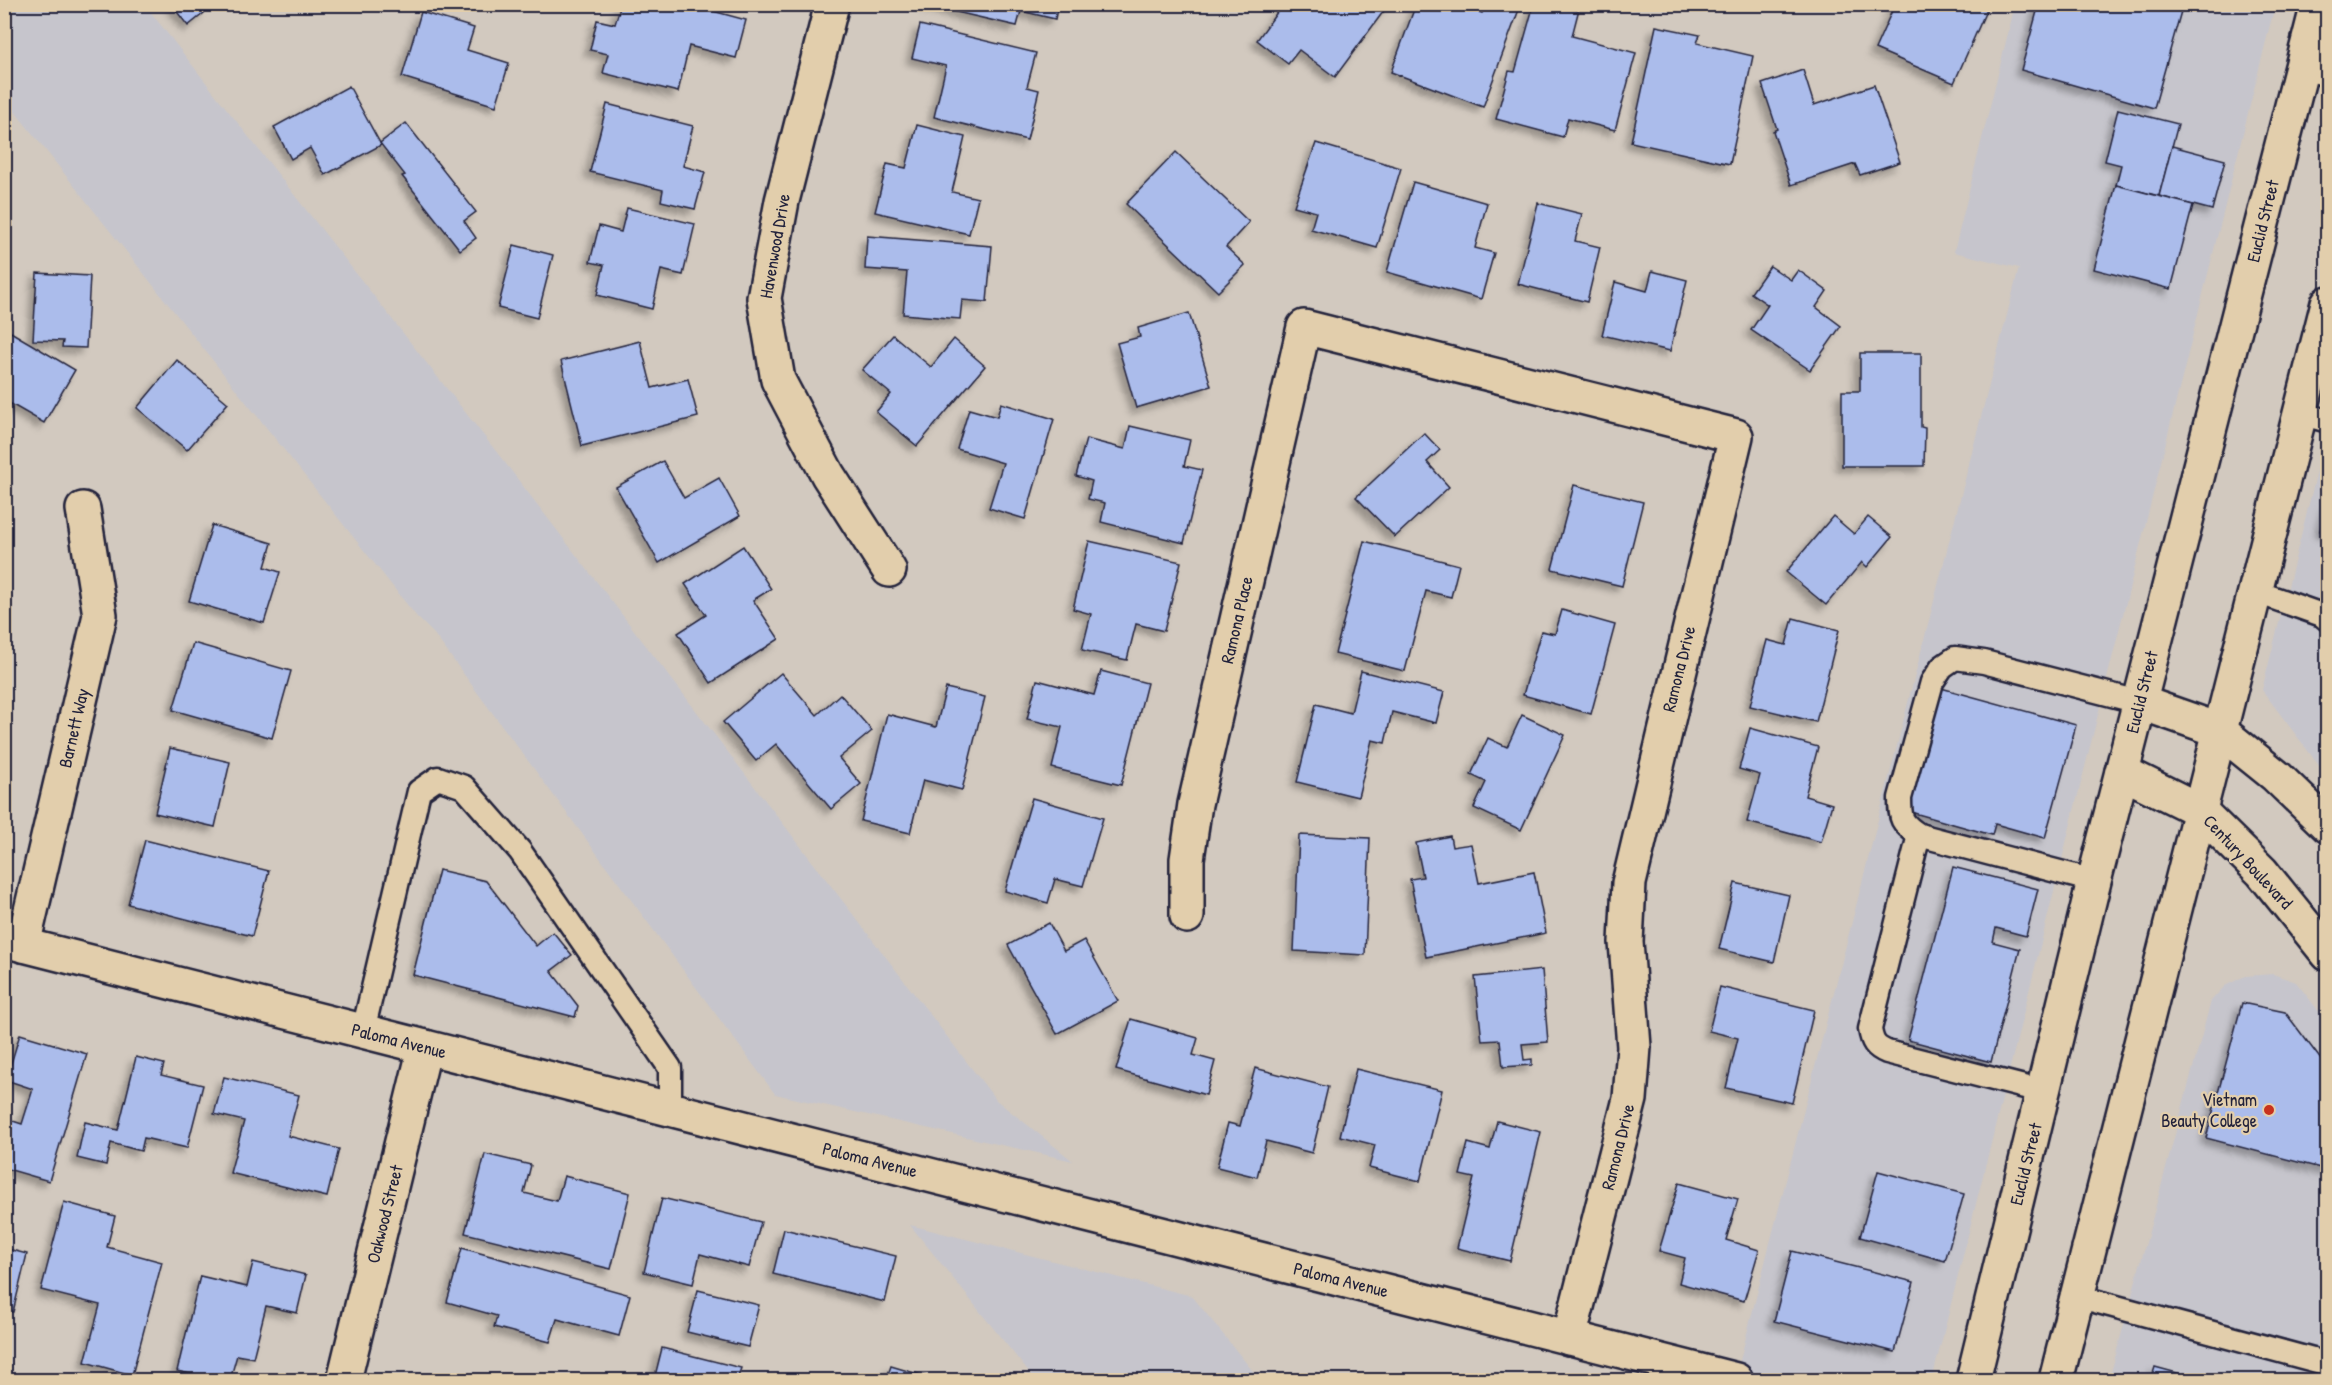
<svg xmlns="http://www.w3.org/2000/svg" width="2332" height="1385" viewBox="0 0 2332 1385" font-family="'Patrick Hand',sans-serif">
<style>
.built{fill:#c6c5cc}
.building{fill:#abbceb;stroke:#22223b;stroke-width:1.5;filter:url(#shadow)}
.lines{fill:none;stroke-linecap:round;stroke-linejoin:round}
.lane-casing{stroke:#22223b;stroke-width:27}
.street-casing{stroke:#22223b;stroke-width:38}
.secondary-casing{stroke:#22223b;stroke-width:38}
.primary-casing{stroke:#22223b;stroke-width:38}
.lane{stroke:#e2ceac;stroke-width:22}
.street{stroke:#e2ceac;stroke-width:33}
.secondary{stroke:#e2ceac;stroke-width:33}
.primary{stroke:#e2ceac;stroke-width:33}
.poi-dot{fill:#c8321e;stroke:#e2ceac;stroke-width:2}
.labels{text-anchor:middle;stroke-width:4.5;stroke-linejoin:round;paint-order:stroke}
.street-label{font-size:18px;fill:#22223b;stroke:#e2ceac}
.poi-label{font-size:18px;fill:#22223b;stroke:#e2ceac;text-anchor:end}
</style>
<defs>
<filter id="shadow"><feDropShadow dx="-5.5" dy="5.5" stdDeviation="3" flood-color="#0004"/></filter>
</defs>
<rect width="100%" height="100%" fill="#d2c9bf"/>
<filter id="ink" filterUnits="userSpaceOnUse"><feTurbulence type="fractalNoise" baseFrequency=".0167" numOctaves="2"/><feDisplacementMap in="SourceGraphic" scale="12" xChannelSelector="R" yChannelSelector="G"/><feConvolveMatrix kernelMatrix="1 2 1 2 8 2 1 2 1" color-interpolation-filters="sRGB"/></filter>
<g filter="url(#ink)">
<!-- built -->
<g class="built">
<polygon points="5,4 145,5 506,464 996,1100 1073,1161 775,1094 434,634 417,617 5,99"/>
<polygon points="2015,5 2275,5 1932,1380 1735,1380 2019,268 1954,252"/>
<polygon points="2327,432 2327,776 2262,690"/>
<polygon points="2273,974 2296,982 2327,1022 2327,1380 2109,1380 2211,1001 2225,986 2245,976"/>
<polygon points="910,1225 1192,1296 1260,1380 1035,1380"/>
</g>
<!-- building -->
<g class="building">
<polygon points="171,4 205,4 204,13 188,26"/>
<polygon points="621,4 642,4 655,8 656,4 687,4 746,20 736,58 689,46 678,92 603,73 608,54 590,50 597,20 615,24"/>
<polygon points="1058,4 1055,19 1021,11 1017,26 926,5"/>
<polygon points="1283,4 1389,4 1335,77 1299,50 1288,64 1257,40"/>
<polygon points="1416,4 1460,4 1482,13 1485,4 1521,4 1483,107 1391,72"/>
<polygon points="1534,4 1580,5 1572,36 1636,53 1615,130 1568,118 1563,137 1496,119 1509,71 1515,72"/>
<polygon points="1895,4 1989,4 1954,83 1875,49"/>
<polygon points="2039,4 2183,4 2154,108 2021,70"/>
<polygon points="421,12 474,28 467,50 509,63 496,106 402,77"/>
<polygon points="920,25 1036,53 1027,87 1039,90 1027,140 934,117 946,66 912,58"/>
<polygon points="1656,26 1700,35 1697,43 1753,56 1730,164 1631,142"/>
<polygon points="1803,70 1814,105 1874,85 1900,162 1860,175 1855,164 1791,185 1773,131 1777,129 1762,84"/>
<polygon points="349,86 381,145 325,175 310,148 291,159 274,127"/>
<polygon points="607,104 693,126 683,166 705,172 695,209 661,201 663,190 590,172"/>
<polygon points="2118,109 2178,124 2159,196 2116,185 2121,165 2105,161"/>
<polygon points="406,123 476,212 464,221 476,238 460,250 402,176 405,175 380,143"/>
<polygon points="917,125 965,137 952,192 978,198 969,234 875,212 887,164 906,168"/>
<polygon points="1316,143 1401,168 1377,248 1311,229 1316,212 1294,206"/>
<polygon points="2172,146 2225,160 2212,210 2159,196"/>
<polygon points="1176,152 1249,222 1226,247 1245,265 1218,292 1126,204"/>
<polygon points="1413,182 1487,203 1475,248 1494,253 1481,299 1387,272"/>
<polygon points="2116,185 2193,205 2171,289 2094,269"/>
<polygon points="1538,203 1582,214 1575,241 1600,247 1587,302 1518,284"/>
<polygon points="627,208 695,224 683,275 661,270 652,309 597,295 604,265 590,262 599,226 621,232"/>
<polygon points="867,236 992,246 987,302 962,300 960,319 903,314 907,272 865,269"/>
<polygon points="514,245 553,255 537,318 498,308"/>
<polygon points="1770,266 1791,280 1798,270 1827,291 1816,307 1841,326 1810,370 1751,330 1768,305 1751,293"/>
<polygon points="1652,271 1687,280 1670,351 1602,335 1615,282 1647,291"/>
<polygon points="37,273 90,276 86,348 62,347 63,341 33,340"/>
<polygon points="1189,313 1211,386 1136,408 1117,343 1140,337 1138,328"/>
<polygon points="9,331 75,370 44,423 4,400 4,339"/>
<polygon points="893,335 931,367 954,339 985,366 917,446 876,412 891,394 862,370"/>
<polygon points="640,341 652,388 688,379 698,417 582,446 561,361"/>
<polygon points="1860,353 1921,353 1921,427 1925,428 1924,466 1842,466 1842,391 1860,391"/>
<polygon points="177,360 228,403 187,450 137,408"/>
<polygon points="1001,403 1054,419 1025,519 989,508 1003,463 957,449 969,409 997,417"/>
<polygon points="1130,426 1190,440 1184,466 1202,470 1184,543 1101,522 1105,503 1088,499 1092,481 1076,476 1086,439 1125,449"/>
<polygon points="1424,433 1440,450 1427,462 1449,487 1395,537 1356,497"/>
<polygon points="663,461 684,498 719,478 740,516 659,563 616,487"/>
<polygon points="1574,485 1643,502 1622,586 1552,569"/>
<polygon points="2328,501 2328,533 2320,531"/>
<polygon points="1833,516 1854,534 1868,517 1892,537 1867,567 1862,562 1826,605 1786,572"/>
<polygon points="212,525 272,543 265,567 280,572 264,623 189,601"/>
<polygon points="1089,541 1181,562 1164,631 1136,624 1127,660 1082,650 1091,614 1073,609"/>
<polygon points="1364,541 1459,565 1451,597 1426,591 1405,671 1335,654"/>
<polygon points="743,546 771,589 753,600 779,639 711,683 678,633 706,615 685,584"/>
<polygon points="1562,610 1615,625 1591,714 1523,695 1541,631 1555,634"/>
<polygon points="1793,618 1839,630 1816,722 1750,706 1767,640 1786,645"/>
<polygon points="193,643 291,671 272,738 173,710"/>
<polygon points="1101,671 1147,683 1121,785 1052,768 1062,727 1027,719 1037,680 1094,695"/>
<polygon points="1361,671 1444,692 1436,723 1392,712 1385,743 1372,740 1358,797 1297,782 1316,704 1351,713"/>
<polygon points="781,673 817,715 840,694 872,731 839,758 861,784 831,809 776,744 756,761 723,722"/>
<polygon points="946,688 985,697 962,790 923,780 910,833 861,821 887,714 936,727"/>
<polygon points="1941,688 2076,725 2045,838 1995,824 1992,835 1907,811"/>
<polygon points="1522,715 1565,735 1521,830 1474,808 1486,782 1471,775 1488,738 1507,747"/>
<polygon points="1750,728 1818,747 1805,796 1832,804 1821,842 1747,822 1760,775 1739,769"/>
<polygon points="170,748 230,762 215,827 155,813"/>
<polygon points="1032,798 1103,818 1083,886 1055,879 1048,903 1005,891"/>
<polygon points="1299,835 1370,838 1365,955 1294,951"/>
<polygon points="1450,836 1452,847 1471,844 1479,883 1534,872 1546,933 1426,957 1410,879 1423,877 1416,843"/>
<polygon points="145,840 269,871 252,936 128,904"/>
<polygon points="1953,867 2038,889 2026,936 1996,928 1993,942 2020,949 1991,1062 1908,1040"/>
<polygon points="439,870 486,881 536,946 553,932 572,955 551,971 578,1006 575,1017 413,975"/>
<polygon points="1735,883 1789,895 1774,962 1719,949"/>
<polygon points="1049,923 1064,951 1084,940 1118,1001 1057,1034 1008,945"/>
<polygon points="1542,970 1548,1042 1522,1044 1524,1060 1532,1059 1532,1065 1503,1067 1500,1040 1482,1041 1475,977"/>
<polygon points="1720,987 1814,1010 1792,1103 1726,1088 1738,1038 1709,1031"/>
<polygon points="2242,1003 2285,1012 2328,1069 2328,1170 2206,1138"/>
<polygon points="1131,1019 1198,1038 1193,1055 1215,1061 1206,1095 1116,1070"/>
<polygon points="20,1034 87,1054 49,1181 4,1168 4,1118 22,1124 33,1089 6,1080"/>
<polygon points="136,1057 164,1064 161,1075 203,1085 187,1148 144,1138 141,1151 111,1143 106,1165 77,1158 85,1122 118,1130"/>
<polygon points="1255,1068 1328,1087 1312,1153 1266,1141 1257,1177 1217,1167 1228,1123 1240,1126"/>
<polygon points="1356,1069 1442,1090 1420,1181 1369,1168 1375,1145 1340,1136"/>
<polygon points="224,1077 299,1095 288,1136 339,1149 327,1197 230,1173 244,1121 214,1114"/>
<polygon points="1497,1121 1541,1132 1510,1261 1457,1248 1474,1178 1460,1175 1468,1143 1490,1149"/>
<polygon points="485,1154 531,1165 524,1193 557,1201 564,1176 630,1193 611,1269 465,1233"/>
<polygon points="1878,1171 1964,1194 1945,1261 1860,1237"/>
<polygon points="1679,1183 1738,1199 1726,1240 1759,1250 1744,1301 1679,1283 1685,1258 1659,1251"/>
<polygon points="662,1198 761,1222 749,1267 700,1254 693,1284 644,1272"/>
<polygon points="64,1202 115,1216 107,1247 162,1262 132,1375 85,1362 100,1305 41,1290"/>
<polygon points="784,1229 896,1256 885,1302 773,1274"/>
<polygon points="4,1248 27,1254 13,1312 4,1311"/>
<polygon points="462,1248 630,1295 619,1336 557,1319 550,1342 494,1327 497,1316 447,1302"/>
<polygon points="1792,1251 1914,1282 1895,1352 1774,1321"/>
<polygon points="253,1262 306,1275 297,1313 266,1306 253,1358 237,1355 230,1380 216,1380 177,1371 200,1276 247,1287"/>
<polygon points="698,1290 759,1305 748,1347 687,1332"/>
<polygon points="662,1348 741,1368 737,1380 654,1380"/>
<polygon points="891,1366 938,1380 886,1380"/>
<polygon points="2155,1367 2203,1380 2151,1380"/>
</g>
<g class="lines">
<!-- lane casing -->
<g class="lane-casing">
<g id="lane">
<polyline points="2302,68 2328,75"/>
<polyline points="2299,413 2328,421"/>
<polyline points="2254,591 2322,615 2328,620"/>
<path d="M1919,835L1870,1029C1872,1042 1875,1047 1887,1052L2044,1092"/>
<path d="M2094,881L1919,835C1901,823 1900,819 1900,798L1932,682L1942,667L1955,658L1984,662L2139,702"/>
<polyline points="363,1031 419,791 438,778 464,787 520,851 670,1068 670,1110"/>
<polyline points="2076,1296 2328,1364"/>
</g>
</g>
<!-- street casing -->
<g class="street-casing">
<g id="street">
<polyline points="832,4 782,201 764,298 778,380 828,475 889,570"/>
<polyline points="1187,916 1187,859 1195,804 1304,327 1736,436 1629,883 1626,942 1634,1047 1630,1099 1569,1338"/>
<polyline points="23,945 100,615 83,509"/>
<polyline points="344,1380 425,1047"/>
</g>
</g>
<!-- secondary casing -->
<g class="secondary-casing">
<polyline id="secondary" points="4,940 1736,1380"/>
</g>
<!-- primary casing -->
<g class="primary-casing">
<g id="primary">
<polyline points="2139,702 2219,730 2276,776 2328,826"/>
<polyline points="2122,772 2199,810 2262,872 2328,954"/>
<polyline points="1973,1380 2094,881 2318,4"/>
<polyline points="2056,1380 2328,303"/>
</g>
</g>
<!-- lane -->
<use href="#lane" class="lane"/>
<!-- street -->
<use href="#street" class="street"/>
<!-- secondary -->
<use href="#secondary" class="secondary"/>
<!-- primary -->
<use href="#primary" class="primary"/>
</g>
</g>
<!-- markers -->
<circle class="poi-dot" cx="2269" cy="1110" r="6"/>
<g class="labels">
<!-- street labels -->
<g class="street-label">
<text transform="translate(2263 221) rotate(-76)" y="6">Euclid Street</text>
<text transform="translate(775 246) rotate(-80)" y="6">Havenwood Drive</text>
<text transform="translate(1237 620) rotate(-77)" y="6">Ramona Place</text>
<text transform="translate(1679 669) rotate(-76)" y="6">Ramona Drive</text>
<text transform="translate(2142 692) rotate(-76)" y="6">Euclid Street</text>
<text transform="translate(74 728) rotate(-77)" y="6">Barnett Way</text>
<text transform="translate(2248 862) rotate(47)" y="6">Century Boulevard</text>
<text transform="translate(399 1041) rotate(14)" y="6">Paloma Avenue</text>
<text transform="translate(1618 1147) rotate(-76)" y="6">Ramona Drive</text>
<text transform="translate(870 1160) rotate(14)" y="6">Paloma Avenue</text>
<text transform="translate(2026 1164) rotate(-76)" y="6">Euclid Street</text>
<text transform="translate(385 1214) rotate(-76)" y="6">Oakwood Street</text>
<text transform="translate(1341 1280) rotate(14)" y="6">Paloma Avenue</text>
</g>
<!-- poi labels -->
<g class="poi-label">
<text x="2257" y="1106">Vietnam<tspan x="2257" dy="21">Beauty College</tspan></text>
</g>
</g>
<!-- margin -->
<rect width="2332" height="1385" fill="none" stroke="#e2ceac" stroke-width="24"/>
<rect x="12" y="12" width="2308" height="1361" fill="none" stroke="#22223b" stroke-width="2" filter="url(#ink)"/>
</svg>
